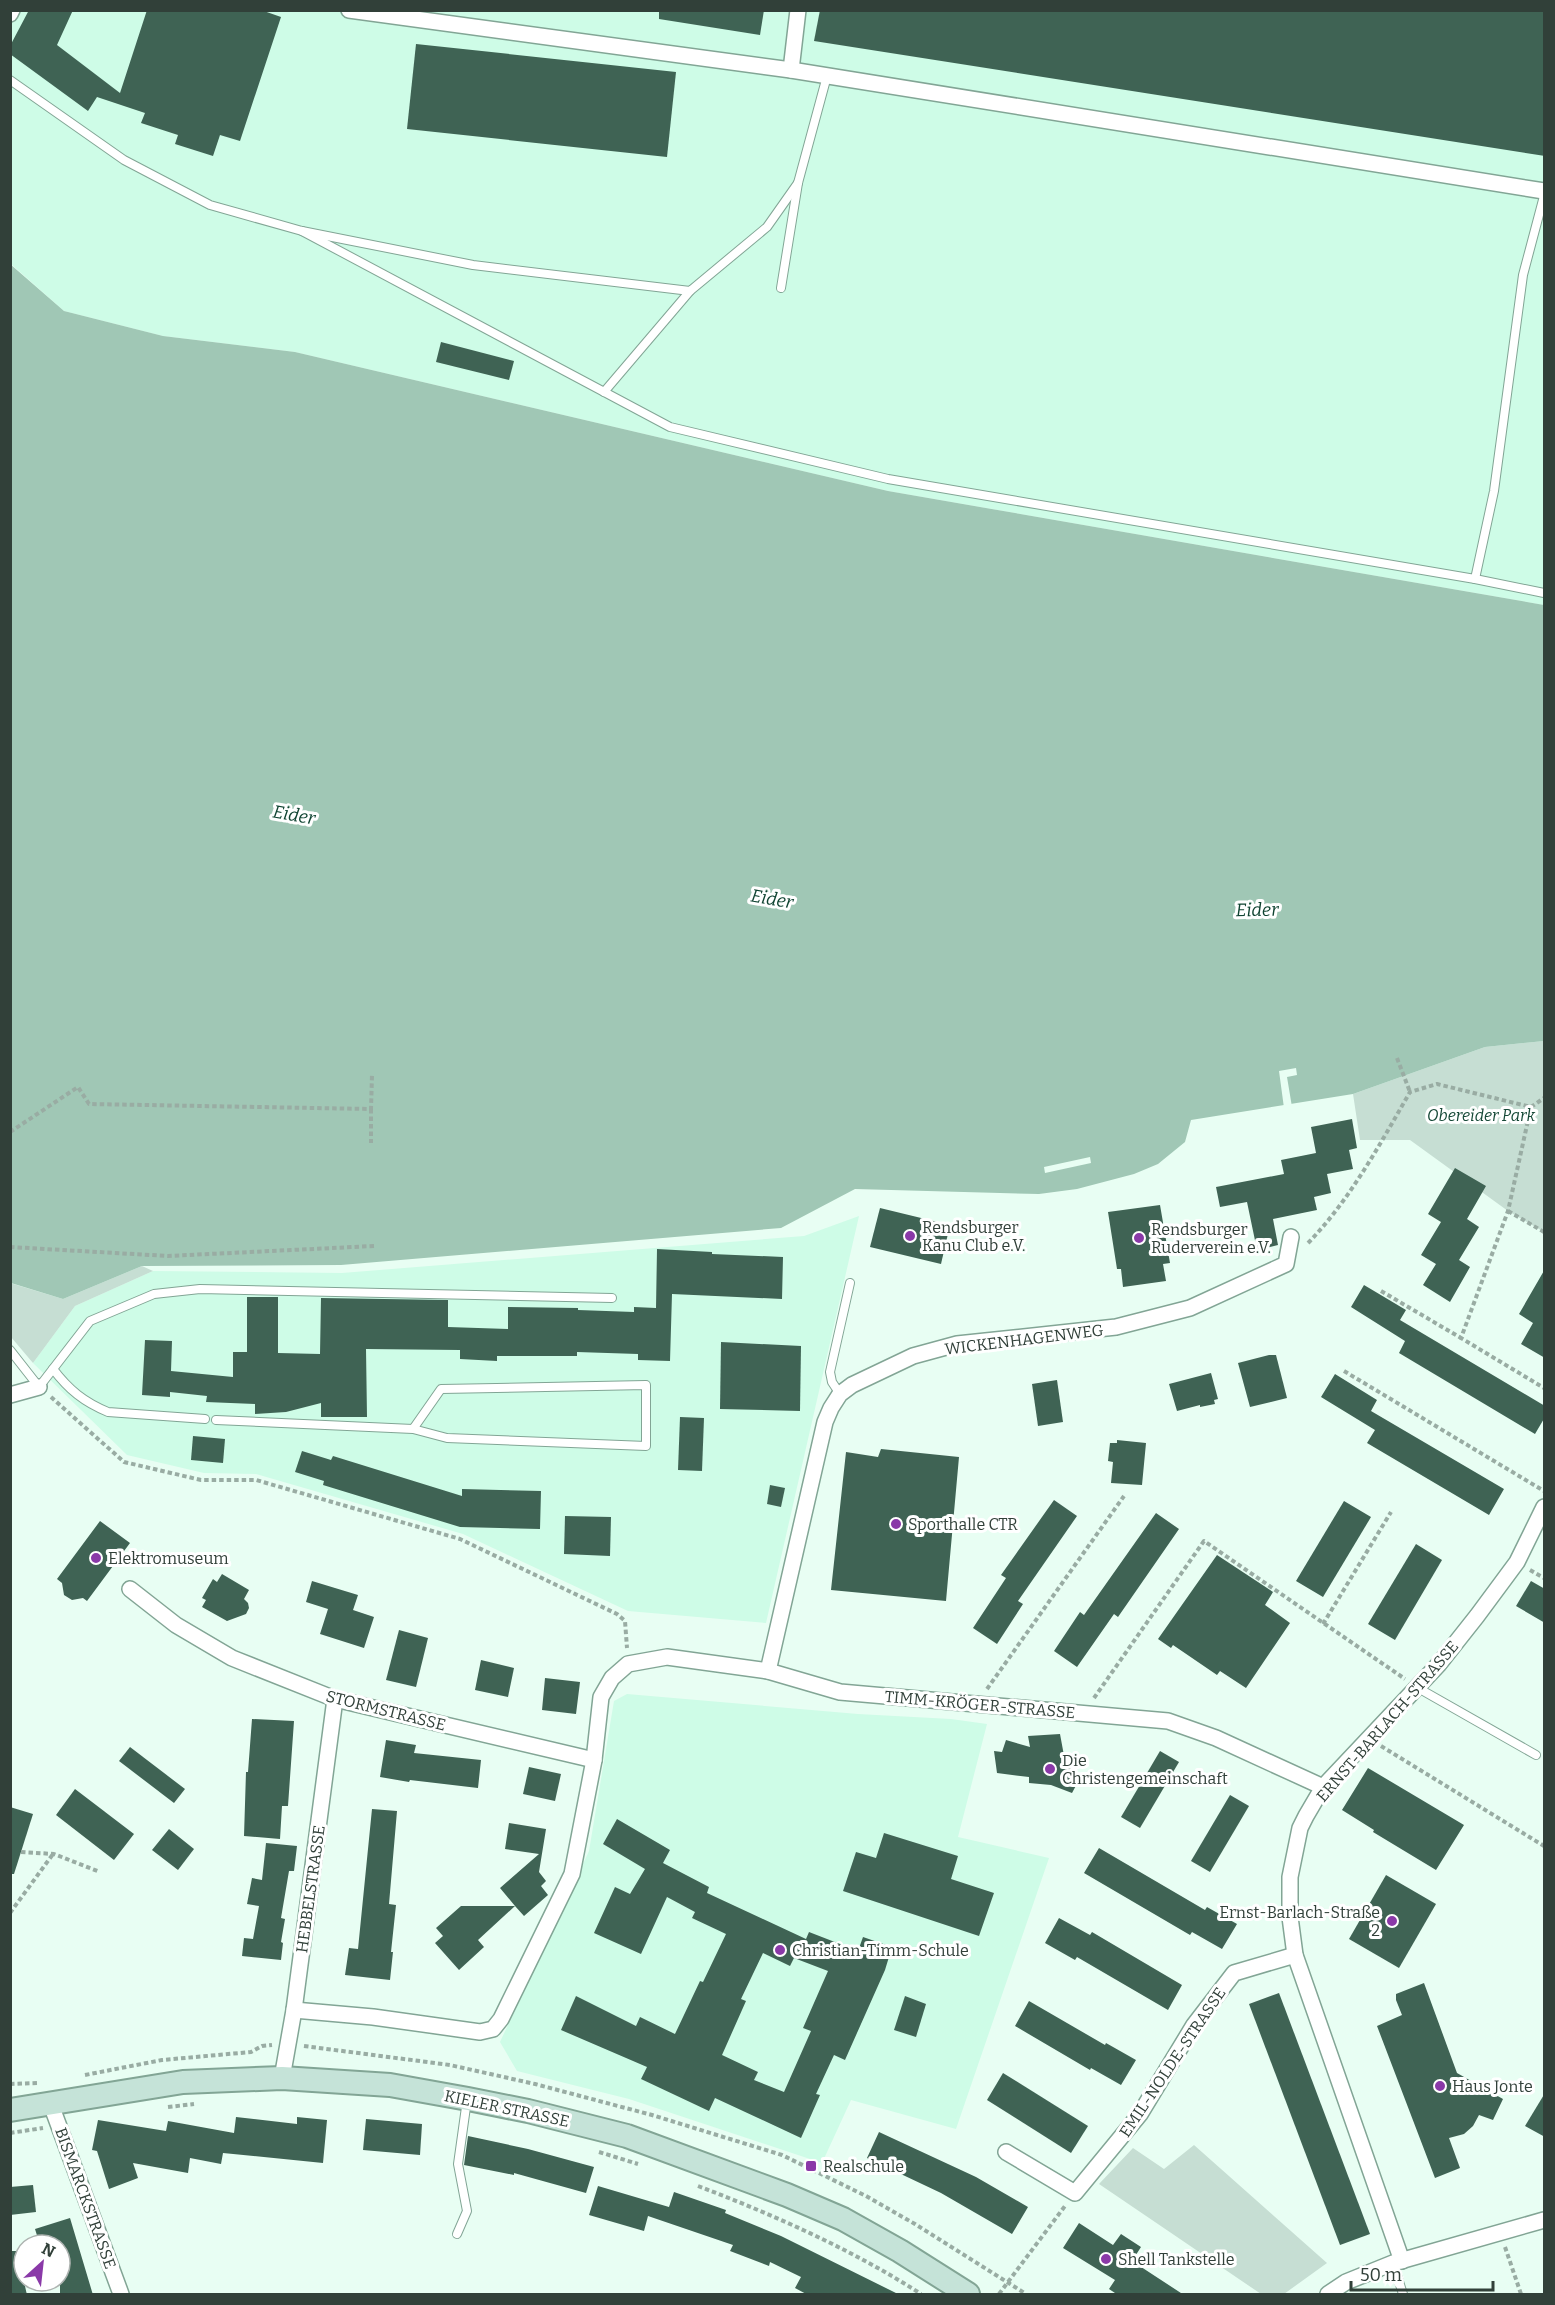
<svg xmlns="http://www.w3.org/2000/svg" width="1555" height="2305" viewBox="0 0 1555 2305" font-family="Bitter,serif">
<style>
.built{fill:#cefce7}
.green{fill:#c6ded3}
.water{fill:#a0c7b5}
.pier{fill:#e8fef3}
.building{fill:#3f6354;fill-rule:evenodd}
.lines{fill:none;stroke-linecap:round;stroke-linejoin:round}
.lane-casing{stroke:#82a595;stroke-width:10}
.street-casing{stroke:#82a595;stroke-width:18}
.secondary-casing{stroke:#82a595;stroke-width:26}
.path{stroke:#99aca3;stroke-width:4;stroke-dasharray:4.5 3;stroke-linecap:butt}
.lane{stroke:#fff;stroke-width:8}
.street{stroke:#fff;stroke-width:15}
.secondary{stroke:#c5e3d8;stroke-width:22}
.poi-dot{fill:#8a39a8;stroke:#fff;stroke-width:2}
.labels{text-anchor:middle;stroke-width:6;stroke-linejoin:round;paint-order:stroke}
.park-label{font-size:16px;font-style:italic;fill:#164937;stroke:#fff}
.poi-label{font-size:16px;fill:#314039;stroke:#fff;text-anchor:start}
.street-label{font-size:16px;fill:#314039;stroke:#fff}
.water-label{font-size:18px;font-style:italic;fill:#0f4331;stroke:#fff}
</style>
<rect width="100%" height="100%" fill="#e8fef3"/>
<!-- built -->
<g class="built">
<polygon points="11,11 1544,11 1544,605 888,491 295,352 163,336 64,311 11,264"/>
<polygon points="859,1216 766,1623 628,1611 463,1534 256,1474 204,1473 127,1455 33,1363 75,1306 153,1271 342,1273 804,1236"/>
<polygon points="627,1694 858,1714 951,1719 987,1724 958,1837 1049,1858 956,2129 851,2100 822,2163 629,2099 517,2071 500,2042 589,1851 614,1701"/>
</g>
<!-- green -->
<g class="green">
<polygon points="1544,1041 1544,1232 1508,1211 1410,1140 1360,1140 1353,1094 1485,1047"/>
<polygon points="142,1266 153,1271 75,1306 33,1363 11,1337 10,1283 63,1299"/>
<polygon points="1194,2145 1327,2263 1284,2294 1261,2294 1099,2184 1133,2148 1164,2169"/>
</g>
<!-- water -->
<polygon class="water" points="10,264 64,311 163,336 295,352 888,491 1544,605 1544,1041 1485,1047 1353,1094 1191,1120 1185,1142 1158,1164 1134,1174 1077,1189 1039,1194 855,1189 781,1228 341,1265 142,1266 63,1299 11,1283"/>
<!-- pier -->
<g class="pier">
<polygon points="1296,1068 1297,1075 1287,1077 1292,1107 1284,1108 1279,1071"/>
<polygon points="1090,1157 1091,1163 1045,1173 1044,1167"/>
</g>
<!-- building -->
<g class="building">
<polygon points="29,10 73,10 57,45 120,93 147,10 261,10 281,17 240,141 220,135 213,156 175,144 178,135 141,123 145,113 97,97 88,111 10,54 10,46"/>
<polygon points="659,10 764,10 760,35 659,19"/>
<polygon points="820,10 1545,10 1545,156 814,41"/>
<polygon points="416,44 676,72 667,157 407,129"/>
<polygon points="441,342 514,361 509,380 436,362"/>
<polygon points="1352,1119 1357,1148 1349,1150 1353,1169 1327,1174 1331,1193 1314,1197 1317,1210 1273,1219 1278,1245 1257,1250 1247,1202 1220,1207 1216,1187 1284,1174 1281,1160 1316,1153 1311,1127"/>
<polygon points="1455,1168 1486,1186 1467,1219 1479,1227 1459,1260 1470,1267 1450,1302 1423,1285 1436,1264 1421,1255 1441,1222 1428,1214"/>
<polygon points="1160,1205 1170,1263 1163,1264 1166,1281 1123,1287 1121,1269 1117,1269 1108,1212"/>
<polygon points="880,1208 950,1225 941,1264 870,1247"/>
<polygon points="657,1249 712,1252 712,1254 783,1257 782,1299 672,1294 670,1361 638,1360 638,1354 577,1352 577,1356 497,1356 497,1361 460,1359 460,1350 366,1349 367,1417 321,1417 321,1403 286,1412 255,1414 255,1404 206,1402 207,1396 170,1392 170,1397 142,1395 145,1340 172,1341 171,1371 233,1377 233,1352 247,1352 247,1297 278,1297 278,1353 320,1354 321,1298 448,1300 448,1327 508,1329 508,1307 578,1308 578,1310 634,1312 634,1307 656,1308"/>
<polygon points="1545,1269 1545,1358 1521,1344 1533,1323 1519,1314"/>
<polygon points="1364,1285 1406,1310 1400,1320 1545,1406 1545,1417 1535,1434 1399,1353 1405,1341 1351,1307"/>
<polygon points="721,1342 801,1346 800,1411 720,1409"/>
<polygon points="1269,1355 1276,1355 1287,1398 1250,1407 1238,1363"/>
<polygon points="1211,1373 1218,1399 1214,1400 1215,1404 1200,1407 1200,1405 1177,1411 1169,1384"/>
<polygon points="1335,1374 1377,1400 1371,1411 1504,1489 1489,1515 1367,1443 1375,1430 1321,1397"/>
<polygon points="1057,1380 1063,1422 1038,1426 1032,1384"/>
<polygon points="680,1417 704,1418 702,1471 678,1470"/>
<polygon points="193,1436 225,1439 223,1463 191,1460"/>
<polygon points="1117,1440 1146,1443 1142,1485 1111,1483 1113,1462 1108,1461 1110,1443 1117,1443"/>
<polygon points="881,1449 959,1457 946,1601 831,1590 846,1452 878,1457"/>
<polygon points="302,1451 331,1460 333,1456 462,1496 462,1489 541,1491 540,1529 460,1527 323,1485 324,1481 295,1472"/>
<polygon points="770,1485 785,1488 781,1507 767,1504"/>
<polygon points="1054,1500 1077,1516 1018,1601 1023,1604 997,1644 973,1628 1006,1578 1001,1575"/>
<polygon points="1344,1501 1371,1517 1323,1597 1296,1581"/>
<polygon points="1156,1513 1179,1529 1118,1617 1114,1614 1077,1667 1054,1651 1080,1612 1084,1615"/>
<polygon points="565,1516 611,1517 610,1556 564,1554"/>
<polygon points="100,1521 130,1543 87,1601 83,1598 72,1600 64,1595 62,1583 57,1579"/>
<polygon points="1416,1544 1442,1560 1395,1640 1368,1624"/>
<polygon points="1217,1555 1273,1592 1265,1605 1290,1623 1246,1688 1220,1671 1217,1675 1173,1645 1171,1648 1158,1639"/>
<polygon points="222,1574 249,1590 244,1599 248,1603 249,1608 246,1614 227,1621 202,1607 206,1600 202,1598 213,1579 217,1582"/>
<polygon points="312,1581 358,1595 353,1610 374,1617 364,1648 320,1634 328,1609 306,1602"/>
<polygon points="1531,1581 1545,1589 1545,1623 1516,1606"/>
<polygon points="399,1630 428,1638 416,1687 386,1680"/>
<polygon points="481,1660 514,1668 508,1697 475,1690"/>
<polygon points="545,1678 580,1682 576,1714 542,1710"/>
<polygon points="252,1719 294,1721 288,1806 282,1806 280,1839 244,1836 246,1772 248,1772"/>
<polygon points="1060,1734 1065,1761 1079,1780 1072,1793 1051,1785 1029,1783 1029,1777 997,1773 994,1751 1002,1752 1006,1740 1030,1747 1028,1736"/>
<polygon points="386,1740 416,1745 414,1753 481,1760 478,1788 410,1780 409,1782 380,1777"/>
<polygon points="130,1747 185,1789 174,1803 119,1761"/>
<polygon points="1160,1751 1179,1762 1140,1828 1121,1817"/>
<polygon points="529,1767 561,1774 555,1801 523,1794"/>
<polygon points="1368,1768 1464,1825 1436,1870 1373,1832 1374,1830 1342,1810"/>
<polygon points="75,1789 134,1834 114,1860 56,1815"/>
<polygon points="1230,1795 1249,1806 1210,1872 1191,1861"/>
<polygon points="10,1807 33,1814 14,1874 10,1874"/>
<polygon points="372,1809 397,1811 389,1904 396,1905 391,1952 393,1952 390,1980 345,1975 349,1948 358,1949"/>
<path d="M617,1819L670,1850L663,1863L709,1887L707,1893L806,1939L809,1932L858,1951L863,1937L892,1947L885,1970L845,2060L834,2055L816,2094L820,2095L801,2138L715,2098L709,2111L641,2079L647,2067L561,2030L576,1996L636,2026L640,2017L675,2034L700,1981L703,1982L726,1934L692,1918L695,1912L667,1897L641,1954L594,1933L615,1887L630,1894L645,1869L603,1844ZM763,1953L790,1966L794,1958L828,1971L803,2028L811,2031L784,2092L754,2080L758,2072L722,2055L746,2001L741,1999Z"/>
<polygon points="509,1823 546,1829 539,1872 546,1881 541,1886 548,1895 524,1916 515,1906 478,1940 484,1947 459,1970 435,1943 443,1936 436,1928 461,1906 515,1906 500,1888 539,1854 505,1849"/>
<polygon points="169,1829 194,1849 178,1870 152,1850"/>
<polygon points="884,1833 958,1856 951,1879 994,1893 979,1936 843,1891 856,1852 876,1858"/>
<polygon points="266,1843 297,1846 294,1871 289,1871 281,1918 285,1919 281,1942 283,1943 281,1960 242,1956 244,1938 253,1939 259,1906 247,1904 252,1878 262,1880"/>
<polygon points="1099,1848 1205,1910 1207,1907 1237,1924 1222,1949 1192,1932 1190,1935 1084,1873"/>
<polygon points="1386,1875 1436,1904 1399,1968 1349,1939"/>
<polygon points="1059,1918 1090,1935 1092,1932 1182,1985 1168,2010 1077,1957 1075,1960 1045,1943"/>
<polygon points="1424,1983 1457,2073 1503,2099 1493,2120 1479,2115 1473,2126 1464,2134 1449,2138 1460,2168 1435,2178 1377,2026 1402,2015 1396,2000 1396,1994"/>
<polygon points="1279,1993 1370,2234 1340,2245 1249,2004"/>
<polygon points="905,1996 926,2004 916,2037 894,2030"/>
<polygon points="1029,2001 1105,2045 1106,2043 1136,2060 1121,2085 1091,2068 1090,2070 1015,2026"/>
<polygon points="1003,2073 1088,2126 1071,2153 987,2100"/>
<polygon points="1545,2093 1545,2137 1525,2126"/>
<polygon points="236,2117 297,2124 297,2117 327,2120 323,2163 223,2153 221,2164 190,2158 188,2173 133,2163 138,2178 109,2189 97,2151 92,2150 98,2120 166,2131 168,2121 234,2133"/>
<polygon points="366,2119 422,2124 420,2155 363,2150"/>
<polygon points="879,2132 976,2177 1028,2207 1012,2234 941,2193 867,2158"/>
<polygon points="468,2136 528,2149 594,2167 586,2193 514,2173 514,2175 464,2165"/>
<polygon points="33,2185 36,2212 10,2215 10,2187"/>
<polygon points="598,2186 669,2207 674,2192 726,2210 725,2213 781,2236 900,2295 808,2295 795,2288 801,2277 770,2262 769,2266 730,2251 733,2245 648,2216 644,2231 589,2215"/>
<polygon points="70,2218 93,2295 60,2295 60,2245 40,2245 35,2229"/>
<polygon points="1079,2223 1113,2245 1121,2234 1141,2247 1132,2261 1184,2295 1118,2295 1109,2289 1115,2280 1063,2248"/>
<polygon points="10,2251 17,2251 27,2295 10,2295"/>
</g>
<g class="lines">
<!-- lane casing -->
<g class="lane-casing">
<g id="lane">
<polyline points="10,80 124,160 210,205 302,231 473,265 690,291 767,227 798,183"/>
<polyline points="302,231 670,427 888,479 1475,579 1544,593"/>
<polyline points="781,288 798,183 827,76"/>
<polyline points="604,392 690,291"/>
<polyline points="1475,579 1494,491 1523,275 1544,196"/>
<polyline points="10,1350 39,1387 90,1321 154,1294 200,1289 612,1298"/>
<path d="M53,1369C69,1390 84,1402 108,1412L205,1419"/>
<polyline points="840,1394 832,1382 830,1372 850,1283"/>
<polyline points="216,1420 413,1429 441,1389 646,1385 646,1446 447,1438 413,1429"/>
<polyline points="1418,1688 1536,1755"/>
<polyline points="457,2234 467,2211 458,2164 467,2100"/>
<polyline points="1393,2263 1403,2294"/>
</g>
</g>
<!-- street casing -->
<g class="street-casing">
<g id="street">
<polyline points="349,10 791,70 1544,191"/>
<polyline points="10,14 12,10"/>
<polyline points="791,70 798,10"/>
<polyline points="10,1395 39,1387"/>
<polyline points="130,1589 176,1625 232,1658 335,1699 594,1760"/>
<polyline points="768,1671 825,1422 831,1408 840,1394 852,1385 913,1356 957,1344 1116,1327 1190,1308 1286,1264 1291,1237"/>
<polyline points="294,2010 373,2017 480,2032 493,2029 501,2019 572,1874 594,1760 601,1697 612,1678 628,1664 667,1657 768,1671 840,1692 1168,1721 1216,1738 1323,1787"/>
<polyline points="282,2078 294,2010 335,1699"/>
<polyline points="50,2102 121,2294"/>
<polyline points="1006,2152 1075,2193 1140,2114 1194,2025 1234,1973 1295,1955"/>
<polyline points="1402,2261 1295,1955 1290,1917 1290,1877 1300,1828 1306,1816 1323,1787 1439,1664 1477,1616 1517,1562 1544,1507"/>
<polyline points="1328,2294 1346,2282 1393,2263 1544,2220"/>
</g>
</g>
<!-- secondary casing -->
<g class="secondary-casing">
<polyline id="secondary" points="10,2110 183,2082 282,2078 390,2085 468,2099 528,2111 627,2136 787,2195 843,2219 900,2251 968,2294"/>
</g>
<!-- path -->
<g class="path">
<polyline points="1397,1058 1410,1092"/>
<polyline points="1531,1107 1508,1211 1461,1338 1544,1388"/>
<polyline points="371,1109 371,1143"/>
<polyline points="10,1132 78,1087 89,1104 371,1109 372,1075"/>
<polyline points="1508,1211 1544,1232"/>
<path d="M1308,1243C1350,1200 1380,1144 1410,1092L1437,1084L1531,1107L1544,1098"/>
<polyline points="10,1247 168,1256 374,1246"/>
<polyline points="1381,1291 1461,1338"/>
<polyline points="1344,1371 1544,1491"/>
<polyline points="51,1397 124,1462 201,1480 256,1480 460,1539 617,1614 625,1621 627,1648"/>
<polyline points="1530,1570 1544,1578"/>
<polyline points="1323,1624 1391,1512"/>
<polyline points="987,1689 1124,1496"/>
<polyline points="1094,1698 1204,1541 1405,1679"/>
<polyline points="1381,1746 1544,1846"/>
<polyline points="21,1852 54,1854 100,1872"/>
<polyline points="10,1913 53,1854"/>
<polyline points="304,2046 450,2065 535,2084 652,2115 782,2155 866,2196 915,2224 1026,2294"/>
<polyline points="85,2075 162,2060 251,2052 262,2046 272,2045"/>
<polyline points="10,2084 37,2083"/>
<polyline points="168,2107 194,2104"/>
<polyline points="10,2133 43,2128"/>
<polyline points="599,2152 638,2164"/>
<path d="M698,2186C774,2215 853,2250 921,2294"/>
<polyline points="1505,2247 1521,2294"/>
<polyline points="999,2294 1065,2206"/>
</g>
<!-- lane -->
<use href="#lane" class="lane"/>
<!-- street -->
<use href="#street" class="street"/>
<!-- secondary -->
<use href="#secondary" class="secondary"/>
</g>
<!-- markers -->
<g class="poi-dot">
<circle cx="910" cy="1236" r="6"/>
<circle cx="1139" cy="1238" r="6"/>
<circle cx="896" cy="1524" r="6"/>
<circle cx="96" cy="1558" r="6"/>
<circle cx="1050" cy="1769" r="6"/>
<circle cx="1392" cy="1921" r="6"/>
<circle cx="780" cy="1950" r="6"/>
<circle cx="1440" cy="2086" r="6"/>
<rect x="805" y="2160" width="12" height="12" rx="3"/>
<circle cx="1106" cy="2259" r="6"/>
</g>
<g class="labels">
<!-- park labels -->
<g class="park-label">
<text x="1481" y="1121">Obereider Park</text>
</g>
<!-- poi labels -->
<g class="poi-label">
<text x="922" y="1233">Rendsburger<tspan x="922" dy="18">Kanu Club e.V.</tspan></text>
<text x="1151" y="1235">Rendsburger<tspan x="1151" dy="18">Ruderverein e.V.</tspan></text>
<text x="908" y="1530">Sporthalle CTR</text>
<text x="108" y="1564">Elektromuseum</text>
<text x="1062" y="1766">Die<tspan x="1062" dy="18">Christengemeinschaft</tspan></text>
<text x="1380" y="1918" text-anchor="end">Ernst-Barlach-Straße<tspan x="1380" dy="18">2</tspan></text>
<text x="792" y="1956">Christian-Timm-Schule</text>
<text x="1452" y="2092">Haus Jonte</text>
<text x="823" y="2172">Realschule</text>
<text x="1118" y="2265">Shell Tankstelle</text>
</g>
<!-- street labels -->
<g class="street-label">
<text transform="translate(1024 1339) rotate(-7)" y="6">WICKENHAGENWEG</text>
<text transform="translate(980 1704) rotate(5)" y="6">TIMM-KRÖGER-STRASSE</text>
<text transform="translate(386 1710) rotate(14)" y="6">STORMSTRASSE</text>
<text transform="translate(1387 1721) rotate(-49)" y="6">ERNST-BARLACH-STRASSE</text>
<text transform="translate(310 1889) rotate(-82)" y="6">HEBBELSTRASSE</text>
<text transform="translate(1172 2062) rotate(-56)" y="6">EMIL-NOLDE-STRASSE</text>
<text transform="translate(507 2108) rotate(12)" y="6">KIELER STRASSE</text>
<text transform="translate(86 2198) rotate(70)" y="6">BISMARCKSTRASSE</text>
</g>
<!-- water labels -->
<g class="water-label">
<text transform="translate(294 815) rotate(10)" y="6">Eider</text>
<text transform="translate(772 899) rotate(10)" y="6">Eider</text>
<text transform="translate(1257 910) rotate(-1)" y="6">Eider</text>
</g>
</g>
<!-- border -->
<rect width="1555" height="2305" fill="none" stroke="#314039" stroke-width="24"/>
<!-- north arrow -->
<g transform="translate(42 2263) rotate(27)"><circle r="28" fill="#ffffff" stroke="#adb3b0" stroke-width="1.5"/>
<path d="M0-4.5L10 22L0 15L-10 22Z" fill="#8a39a8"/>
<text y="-9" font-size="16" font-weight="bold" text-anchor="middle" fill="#314039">N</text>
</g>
<!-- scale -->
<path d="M1351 2281v9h142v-9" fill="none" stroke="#314039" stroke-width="3"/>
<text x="1360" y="2281" font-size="18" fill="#314039" stroke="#ffffff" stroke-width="4.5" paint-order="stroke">50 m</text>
</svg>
